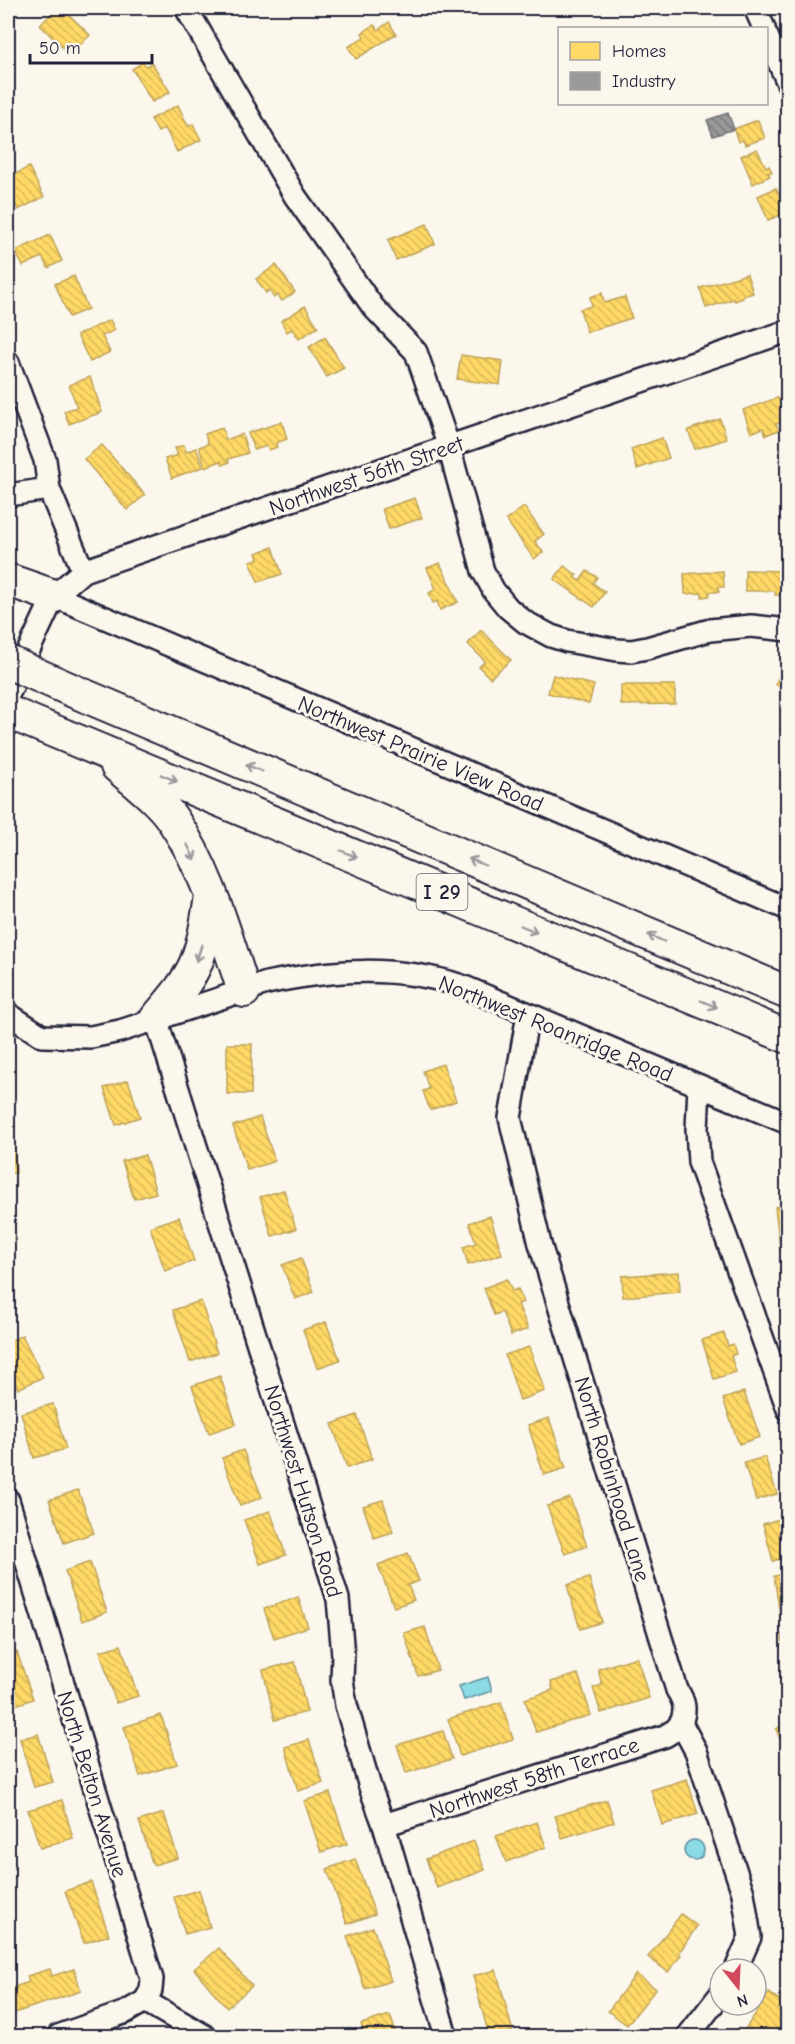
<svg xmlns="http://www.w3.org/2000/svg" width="795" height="2044" viewBox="0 0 795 2044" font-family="'Comic Neue',sans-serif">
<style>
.water{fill:#8bdbe5;stroke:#6191a1;stroke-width:1.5}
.homes{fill:url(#homes-back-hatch);stroke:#bda259;stroke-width:1.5}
.industry{fill:url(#industry-back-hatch);stroke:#75757d;stroke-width:1.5}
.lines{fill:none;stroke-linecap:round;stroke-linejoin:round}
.minor-casing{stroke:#22223b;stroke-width:26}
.highway-casing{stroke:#22223b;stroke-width:36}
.minor{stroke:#fbf7ec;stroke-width:21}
.highway{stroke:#fbf7ec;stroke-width:32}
.highway-bridge-casing{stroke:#22223b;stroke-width:36;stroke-linecap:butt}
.highway-bridge{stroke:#fbf7ec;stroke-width:32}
.oneway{stroke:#99979c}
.labels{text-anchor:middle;stroke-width:6;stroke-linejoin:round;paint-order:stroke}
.shield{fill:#fbf7ec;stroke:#636270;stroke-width:1.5}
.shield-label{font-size:21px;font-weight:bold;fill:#22223b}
.street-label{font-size:22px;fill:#22223b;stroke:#fbf7ec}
</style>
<defs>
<pattern id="homes-back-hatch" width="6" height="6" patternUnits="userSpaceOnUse" patternTransform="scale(1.5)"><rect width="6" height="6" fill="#ffd966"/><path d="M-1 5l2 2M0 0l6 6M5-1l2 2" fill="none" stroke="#daba59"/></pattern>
<pattern id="industry-back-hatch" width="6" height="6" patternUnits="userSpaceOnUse" patternTransform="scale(1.5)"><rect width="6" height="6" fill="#999"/><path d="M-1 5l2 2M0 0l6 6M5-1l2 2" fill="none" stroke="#7c7c7e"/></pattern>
</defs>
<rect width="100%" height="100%" fill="#fbf7ec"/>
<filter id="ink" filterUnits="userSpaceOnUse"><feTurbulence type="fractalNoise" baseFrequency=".0167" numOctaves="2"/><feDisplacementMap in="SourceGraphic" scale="12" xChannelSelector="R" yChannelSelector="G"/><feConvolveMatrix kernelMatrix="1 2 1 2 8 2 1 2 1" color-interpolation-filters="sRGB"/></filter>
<g filter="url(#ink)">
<!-- water -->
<g class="water">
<polygon points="488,1677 492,1691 464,1700 459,1686"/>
<circle cx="694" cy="1850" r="10"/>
</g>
<!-- homes -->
<g class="homes">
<polygon points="57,8 62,8 90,35 70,55 40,25"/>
<polygon points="389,22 396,34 356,59 348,47 364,37 362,33 374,25 378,30"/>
<polygon points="143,62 146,66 152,63 170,92 152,102 132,69"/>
<polygon points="178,105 188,126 193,124 201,140 177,152 165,128 158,132 151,119"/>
<polygon points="758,120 765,138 745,145 743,140 738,142 734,129"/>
<polygon points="757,149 766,167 769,166 772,172 768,173 770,176 753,184 741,156"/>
<polygon points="29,167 44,197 18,210 8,189 8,178"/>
<polygon points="776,188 783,204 786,203 788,212 768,220 758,196"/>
<polygon points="427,224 435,244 396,260 388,240"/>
<polygon points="50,235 62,261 48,268 42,257 23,266 15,251"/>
<polygon points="276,265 295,292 282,301 278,295 274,298 269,290 266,293 256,279"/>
<polygon points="747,274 753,293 743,296 743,298 735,301 734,299 706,308 700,288"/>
<polygon points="74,276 88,309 69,317 55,284"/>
<polygon points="602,293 604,303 625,297 632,318 587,332 580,309 592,306 590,297"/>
<polygon points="305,306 318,327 299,339 292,329 287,332 281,321"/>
<polygon points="110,320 115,330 102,336 110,352 90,362 77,335"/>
<polygon points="325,337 344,368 327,377 309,347"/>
<polygon points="461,355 503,361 500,385 457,379"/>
<polygon points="90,377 102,412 69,424 64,411 77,407 69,385"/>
<polygon points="788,394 788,420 776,424 779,430 766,435 763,428 751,433 743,410"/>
<polygon points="720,419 727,439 695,449 688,430"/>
<polygon points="282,422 287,439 276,443 277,447 269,450 267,446 254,450 248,433"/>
<polygon points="222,428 226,440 242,434 248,453 228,459 229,462 223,465 221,461 205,467 199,447 208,444 205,434"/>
<polygon points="662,438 669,458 637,469 631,449"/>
<polygon points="102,445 145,495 127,510 84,459"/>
<polygon points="184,445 186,452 196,448 203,467 172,478 165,459 178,455 175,448"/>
<polygon points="415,498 422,518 389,529 382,509"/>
<polygon points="524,507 544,534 535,541 543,552 534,559 506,520"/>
<polygon points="273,547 282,574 258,582 250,561 258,559 256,553"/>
<polygon points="440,563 458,602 440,610 437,601 433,603 429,593 436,589 427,568"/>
<polygon points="564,566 577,575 574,577 580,581 587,571 597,577 593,583 605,592 594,607 554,579"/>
<polygon points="745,570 788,571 788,595 775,595 776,591 745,591"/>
<polygon points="723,571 724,587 718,587 719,592 709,592 709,596 702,597 702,593 685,594 684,574"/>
<polygon points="481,630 511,660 490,678 479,667 485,661 468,644"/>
<polygon points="785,667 788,668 788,691 775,684"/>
<polygon points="553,675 594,685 589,704 548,693"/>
<polygon points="621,685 675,685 675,704 621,705"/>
<polygon points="227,1044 252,1044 251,1094 227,1094"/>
<polygon points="443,1064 456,1101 430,1110 423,1091 429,1089 423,1071"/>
<polygon points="128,1080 140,1117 116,1125 104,1088"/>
<polygon points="260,1117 275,1161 247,1170 233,1126"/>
<polygon points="13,1133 16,1173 8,1173 8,1134"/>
<polygon points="145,1155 156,1193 134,1199 122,1161"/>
<polygon points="284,1190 296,1229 272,1236 260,1197"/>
<polygon points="788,1205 788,1255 781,1256 775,1207"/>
<polygon points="8,1214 12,1214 13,1250 8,1250"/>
<polygon points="490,1216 502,1254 468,1265 463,1247 476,1243 469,1223"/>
<polygon points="179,1217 194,1261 165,1271 150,1227"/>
<polygon points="301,1258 314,1292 295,1299 282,1265"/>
<polygon points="679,1272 680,1292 623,1297 622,1276"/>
<polygon points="507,1279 512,1291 518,1289 523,1302 518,1304 528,1329 511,1335 502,1312 494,1315 484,1288"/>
<polygon points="201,1301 217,1353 190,1362 173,1310"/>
<polygon points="326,1322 340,1360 317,1368 303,1330"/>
<polygon points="724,1333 728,1346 733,1344 736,1354 731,1356 736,1372 714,1379 702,1340"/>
<polygon points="22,1335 43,1377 18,1389 8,1368 8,1342"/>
<polygon points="529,1347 545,1391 520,1400 505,1355"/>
<polygon points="220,1376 236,1424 209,1433 192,1386"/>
<polygon points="744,1392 760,1437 739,1444 723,1399"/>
<polygon points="53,1404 66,1449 34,1458 21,1413"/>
<polygon points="357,1415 372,1459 347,1468 332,1424"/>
<polygon points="549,1418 566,1468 544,1475 528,1425"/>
<polygon points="243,1450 262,1497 240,1506 222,1458"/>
<polygon points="765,1457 777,1494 756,1500 744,1463"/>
<polygon points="78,1490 94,1533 64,1543 49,1500"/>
<polygon points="570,1498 587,1546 565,1554 547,1506"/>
<polygon points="383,1500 393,1532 374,1538 363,1506"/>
<polygon points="270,1511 286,1555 260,1564 244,1520"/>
<polygon points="783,1518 788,1534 788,1557 773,1561 763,1524"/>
<polygon points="408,1553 419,1581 408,1585 414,1600 394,1607 378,1565"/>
<polygon points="90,1562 107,1612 82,1621 65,1571"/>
<polygon points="788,1573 788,1620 781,1621 774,1576"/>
<polygon points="589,1578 602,1622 580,1629 567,1585"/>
<polygon points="298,1597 308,1627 274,1638 264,1609"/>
<polygon points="425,1627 438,1670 418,1676 404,1633"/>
<polygon points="788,1634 788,1677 786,1677 782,1635"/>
<polygon points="121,1645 138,1696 116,1703 100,1651"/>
<polygon points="17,1652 33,1699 8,1708 8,1655"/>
<polygon points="637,1657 649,1698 601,1713 593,1688 602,1685 598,1669"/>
<polygon points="295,1662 307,1712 275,1720 263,1670"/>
<polygon points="578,1674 591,1715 536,1732 525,1699 553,1690 551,1682"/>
<polygon points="501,1702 513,1739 460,1756 448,1719"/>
<polygon points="161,1715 177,1764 140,1776 124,1727"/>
<polygon points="788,1717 788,1750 785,1751 776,1729 784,1725 782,1720"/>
<polygon points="443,1731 452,1759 406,1773 397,1745"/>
<polygon points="38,1734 53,1782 34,1787 20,1739"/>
<polygon points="309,1740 323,1783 298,1791 285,1747"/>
<polygon points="687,1779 698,1814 662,1825 651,1790"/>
<polygon points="330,1793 347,1844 321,1852 304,1801"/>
<polygon points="62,1800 73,1838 40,1848 28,1810"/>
<polygon points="607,1800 614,1822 562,1838 555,1816"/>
<polygon points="164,1813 178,1858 153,1865 139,1821"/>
<polygon points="537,1822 546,1847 506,1862 496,1836"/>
<polygon points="474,1841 485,1870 437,1888 426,1859"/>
<polygon points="355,1859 375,1914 347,1924 327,1869"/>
<polygon points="91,1882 109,1935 84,1943 65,1891"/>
<polygon points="199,1890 210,1927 185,1934 174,1897"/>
<polygon points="681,1914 697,1926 679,1953 681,1955 668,1972 648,1957"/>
<polygon points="373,1927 391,1981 365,1989 347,1936"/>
<polygon points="219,1948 252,1986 227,2008 194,1969"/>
<polygon points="50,1969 52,1976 74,1969 81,1991 11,2014 8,2003 8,1989 29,1982 27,1976"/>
<polygon points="496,1970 513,2032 489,2036 473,1976"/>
<polygon points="636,1974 656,1989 627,2025 608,2011"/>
<polygon points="769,1993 788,2005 788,2022 778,2036 752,2036 744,2031"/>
<polygon points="390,2015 397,2036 365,2036 361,2024"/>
</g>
<!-- industry -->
<polygon class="industry" points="728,113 734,129 713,136 707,120"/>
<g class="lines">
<!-- minor casing -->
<g class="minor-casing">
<g id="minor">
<polyline points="186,8 295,196 373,307 416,352 449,447 483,571 494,591 508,608 525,622 551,636 567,641 617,650 631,651 647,648 710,630 751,626 788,630"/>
<polyline points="755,8 764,28"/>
<polyline points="766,34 788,83"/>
<polyline points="8,362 45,460 49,489 83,571"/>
<polyline points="8,495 49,489"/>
<polyline points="54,596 788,909"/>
<polyline points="8,695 54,596 83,571 788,331"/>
<path d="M8,1014L42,1036L91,1037L120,1031L267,983C333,969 397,965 462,986L788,1123"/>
<path d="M528,1014L510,1118L540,1244L677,1690C685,1702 686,1710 681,1723L696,1751L743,1893L750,1937L736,1969"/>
<polyline points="156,1019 338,1599 343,1655 342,1680 346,1705 370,1787 384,1825 446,2036"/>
<polyline points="699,1086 697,1129 699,1162 788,1409"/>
<polyline points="8,1500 152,1979 151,1990 145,2001"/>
<polyline points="384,1825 665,1736 675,1730 681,1723"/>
<polyline points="145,2001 205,2036"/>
<polyline points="58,2036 126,2012 145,2001"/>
<polyline points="688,2036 720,1995"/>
</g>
</g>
<!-- highway casing -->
<g class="highway-casing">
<g id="highway">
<polyline points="8,580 54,596"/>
<polyline points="76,692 788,993"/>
<polyline points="8,712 788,1037"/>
<path d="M117,766C136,783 159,799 173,820C208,871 225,934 244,991"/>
<path d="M156,1019C170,1002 186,985 195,965C204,944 207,920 211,897"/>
</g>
</g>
<!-- minor -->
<use href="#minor" class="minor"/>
<!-- highway -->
<use href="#highway" class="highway"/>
<!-- highway-bridge casing -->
<g class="highway-bridge-casing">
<polyline id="highway-bridge" points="8,662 76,692"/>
</g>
<!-- highway-bridge -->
<use href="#highway-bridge" class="highway-bridge"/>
</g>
<!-- one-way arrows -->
<defs><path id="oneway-shaft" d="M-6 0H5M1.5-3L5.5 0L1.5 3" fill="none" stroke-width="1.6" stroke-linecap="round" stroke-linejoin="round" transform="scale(1.5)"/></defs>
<g class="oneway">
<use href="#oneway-shaft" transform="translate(254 768) rotate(-157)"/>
<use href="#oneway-shaft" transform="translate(169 778) rotate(23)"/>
<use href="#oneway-shaft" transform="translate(191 852) rotate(63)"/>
<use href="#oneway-shaft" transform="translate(349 854) rotate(23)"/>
<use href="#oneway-shaft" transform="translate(477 862) rotate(-157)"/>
<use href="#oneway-shaft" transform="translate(529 929) rotate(23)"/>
<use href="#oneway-shaft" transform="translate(656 938) rotate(-157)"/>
<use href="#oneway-shaft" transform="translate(199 953) rotate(108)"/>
<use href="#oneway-shaft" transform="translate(709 1004) rotate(23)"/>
</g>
</g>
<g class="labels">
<!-- shield labels -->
<rect class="shield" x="416.5" y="874" width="51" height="36" rx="4.5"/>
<g class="shield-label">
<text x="442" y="899">I 29</text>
</g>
<!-- street labels -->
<g class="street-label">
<text transform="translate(366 475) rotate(-19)" y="8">Northwest 56th Street</text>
<text transform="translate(421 753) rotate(23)" y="8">Northwest Prairie View Road</text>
<text transform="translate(556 1028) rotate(22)" y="8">Northwest Roanridge Road</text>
<text transform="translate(613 1479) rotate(73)" y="8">North Robinhood Lane</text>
<text transform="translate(304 1491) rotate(73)" y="8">Northwest Hutson Road</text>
<text transform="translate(534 1777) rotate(-18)" y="8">Northwest 58th Terrace</text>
<text transform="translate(93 1784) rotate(73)" y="8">North Belton Avenue</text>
</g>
</g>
<!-- margin -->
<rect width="795" height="2044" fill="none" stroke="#fbf7ec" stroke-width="30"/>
<rect x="15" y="15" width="765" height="2014" fill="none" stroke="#22223b" stroke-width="2" filter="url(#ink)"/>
<!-- legend -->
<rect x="558" y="27" width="210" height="78" fill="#fbf7ec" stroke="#a4a2a5" stroke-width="1.5"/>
<rect x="570" y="42" width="30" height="18" fill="#ffd966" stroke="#a4a2a5" stroke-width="1.5"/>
<text x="612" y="57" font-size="18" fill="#22223b">Homes</text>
<rect x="570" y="72" width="30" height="18" fill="#999999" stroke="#a4a2a5" stroke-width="1.5"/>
<text x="612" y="87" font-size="18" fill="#22223b">Industry</text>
<!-- north arrow -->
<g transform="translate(738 1987) rotate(162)"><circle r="28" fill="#fbf7ec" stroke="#a4a2a5" stroke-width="1.5"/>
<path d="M0-4.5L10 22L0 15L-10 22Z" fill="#d1495b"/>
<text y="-9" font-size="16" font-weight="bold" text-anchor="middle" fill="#22223b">N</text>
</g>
<!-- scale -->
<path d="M30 54v9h122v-9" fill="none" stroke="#22223b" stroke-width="3"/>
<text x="39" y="54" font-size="18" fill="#22223b" stroke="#fbf7ec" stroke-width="4.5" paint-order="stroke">50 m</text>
</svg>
